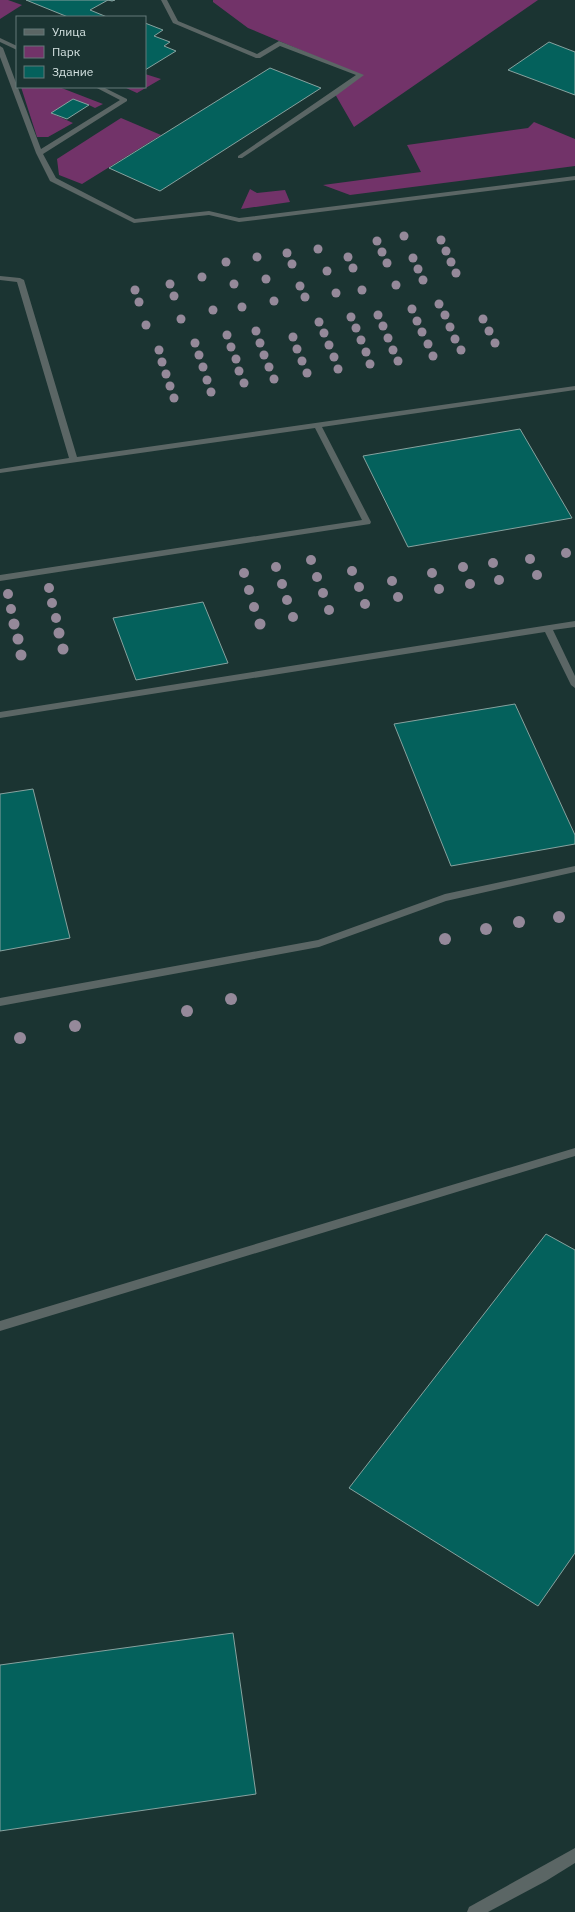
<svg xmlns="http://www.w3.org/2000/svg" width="575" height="1912" viewBox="0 0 575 1912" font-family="'IBM Plex Sans',sans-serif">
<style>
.green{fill:#723369}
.building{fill:#04615c;stroke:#87a29f}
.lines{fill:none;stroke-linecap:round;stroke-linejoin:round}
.minor{fill:#5b6665;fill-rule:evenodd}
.tree{fill:#95899a}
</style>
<rect width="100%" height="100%" fill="#1b3432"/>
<!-- green -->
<g class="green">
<polygon points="0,0 8,0 22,5 0,19"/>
<polygon points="213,0 538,0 354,127 335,94 360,75 248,28 213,2"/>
<polygon points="145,74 161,79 137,93 124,87 145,87"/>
<polygon points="21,87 59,87 103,104 95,108 89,105 51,113 73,123 48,137 37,137"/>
<polygon points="121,118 161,135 82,184 59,175 57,159"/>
<polygon points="534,122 575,139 575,166 350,195 323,185 421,172 407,145 528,128"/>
<polygon points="250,189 257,193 285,190 290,202 241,209"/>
</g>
<!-- building -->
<g class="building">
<polygon points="26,0 115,0 112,1 108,0 90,10 107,17 68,17"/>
<polygon points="145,23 163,30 154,36 170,42 164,46 176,51 145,70"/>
<polygon points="549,42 575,52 575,95 508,70"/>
<polygon points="270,68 321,88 160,191 109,168"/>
<polygon points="73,99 89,105 67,119 51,113"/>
<polygon points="520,429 572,518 408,547 363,456"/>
<polygon points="203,602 228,663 136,680 113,618"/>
<polygon points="515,704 575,835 575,844 451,866 394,724"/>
<polygon points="33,789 70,938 0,951 0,794"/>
<polygon points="546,1234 575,1250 575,1553 538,1606 349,1488"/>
<polygon points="233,1633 256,1794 0,1831 0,1665"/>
</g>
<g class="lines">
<!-- minor -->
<g class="minor">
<polygon points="161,0 167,0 178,21 257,54 279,41 364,75 337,95 242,158 238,158 238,156 356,75 280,46 260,58 256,58 173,23"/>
<polygon points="0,38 17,46 17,50 0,42"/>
<polygon points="0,46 3,48 41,149 120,100 95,87 103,87 127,99 127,101 43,154 56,178 135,219 209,211 239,218 575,176 575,180 239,222 209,215 134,223 50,181 36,153 0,57"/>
<polygon points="0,276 20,278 24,280 77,457 575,386 575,390 322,427 371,522 370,524 0,581 0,575 362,520 315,428 0,473 0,469 69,458 17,282 0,280"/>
<polygon points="575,621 575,627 553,630 575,676 575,688 571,685 545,632 0,718 0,712"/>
<polygon points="575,866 575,872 446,901 319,947 0,1006 0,998 318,940 445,894"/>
<polygon points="575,1148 575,1156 0,1331 0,1321"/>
<polygon points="575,1848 575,1863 546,1881 488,1912 467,1912 469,1907"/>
</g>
</g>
<!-- trees -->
<g class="tree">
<circle cx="404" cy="236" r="4.5"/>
<circle cx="441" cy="240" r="4.5"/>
<circle cx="377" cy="241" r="4.5"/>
<circle cx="318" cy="249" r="4.5"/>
<circle cx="446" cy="251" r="4.5"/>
<circle cx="382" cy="252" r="4.5"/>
<circle cx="287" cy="253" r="4.5"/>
<circle cx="257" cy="257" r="4.5"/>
<circle cx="348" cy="257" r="4.5"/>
<circle cx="413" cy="258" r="4.5"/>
<circle cx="226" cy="262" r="4.5"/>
<circle cx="451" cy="262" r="4.5"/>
<circle cx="387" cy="263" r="4.5"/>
<circle cx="292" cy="264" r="4.5"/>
<circle cx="353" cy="268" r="4.5"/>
<circle cx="418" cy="269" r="4.5"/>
<circle cx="327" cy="271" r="4.5"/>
<circle cx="456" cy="273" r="4.5"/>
<circle cx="202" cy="277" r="4.5"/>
<circle cx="266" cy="279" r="4.5"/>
<circle cx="423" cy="280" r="4.5"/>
<circle cx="170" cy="284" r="4.5"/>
<circle cx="234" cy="284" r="4.5"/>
<circle cx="396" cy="285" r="4.5"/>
<circle cx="300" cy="286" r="4.5"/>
<circle cx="135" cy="290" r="4.5"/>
<circle cx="362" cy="290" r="4.5"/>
<circle cx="336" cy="293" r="4.5"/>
<circle cx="174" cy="296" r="4.5"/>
<circle cx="305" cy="297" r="4.5"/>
<circle cx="274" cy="301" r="4.5"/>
<circle cx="139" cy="302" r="4.5"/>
<circle cx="439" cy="304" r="4.5"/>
<circle cx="242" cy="307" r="4.5"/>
<circle cx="412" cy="309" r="4.5"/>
<circle cx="213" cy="310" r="4.5"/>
<circle cx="378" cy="315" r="4.5"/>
<circle cx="445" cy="315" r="4.5"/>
<circle cx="351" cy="317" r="4.5"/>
<circle cx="181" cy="319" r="4.5"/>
<circle cx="483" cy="319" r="4.5"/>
<circle cx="417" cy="321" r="4.5"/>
<circle cx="319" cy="322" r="4.5"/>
<circle cx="146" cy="325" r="4.5"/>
<circle cx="383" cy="326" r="4.5"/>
<circle cx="450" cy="327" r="4.5"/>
<circle cx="356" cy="328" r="4.5"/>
<circle cx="256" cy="331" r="4.5"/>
<circle cx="489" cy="331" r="4.5"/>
<circle cx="422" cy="332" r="4.5"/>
<circle cx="324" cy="333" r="4.5"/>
<circle cx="227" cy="335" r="4.5"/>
<circle cx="293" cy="337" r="4.5"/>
<circle cx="388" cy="338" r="4.5"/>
<circle cx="455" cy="339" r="4.5"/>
<circle cx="361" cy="340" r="4.5"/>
<circle cx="195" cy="343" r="4.5"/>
<circle cx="260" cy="343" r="4.5"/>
<circle cx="495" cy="343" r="4.5"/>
<circle cx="428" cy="344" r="4.5"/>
<circle cx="329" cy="345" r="4.5"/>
<circle cx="231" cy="347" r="4.5"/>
<circle cx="297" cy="349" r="4.5"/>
<circle cx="159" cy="350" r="4.5"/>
<circle cx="393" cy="350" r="4.5"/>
<circle cx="461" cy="350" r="4.5"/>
<circle cx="366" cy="352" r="4.5"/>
<circle cx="199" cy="355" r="4.5"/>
<circle cx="264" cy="355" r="4.5"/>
<circle cx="433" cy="356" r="4.5"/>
<circle cx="334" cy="357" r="4.5"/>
<circle cx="236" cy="359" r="4.5"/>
<circle cx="302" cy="361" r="4.5"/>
<circle cx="398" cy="361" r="4.5"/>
<circle cx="162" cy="362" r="4.5"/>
<circle cx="370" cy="364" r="4.5"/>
<circle cx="203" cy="367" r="4.5"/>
<circle cx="269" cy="367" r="4.5"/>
<circle cx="338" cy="369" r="4.5"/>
<circle cx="239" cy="371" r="4.5"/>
<circle cx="307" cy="373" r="4.5"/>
<circle cx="166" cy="374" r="4.5"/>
<circle cx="274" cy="379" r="4.5"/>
<circle cx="207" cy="380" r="4.5"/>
<circle cx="244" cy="383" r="4.5"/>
<circle cx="170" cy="386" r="4.5"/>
<circle cx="211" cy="392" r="4.5"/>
<circle cx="174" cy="398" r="4.5"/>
<circle cx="566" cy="553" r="5"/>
<circle cx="530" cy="559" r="5"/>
<circle cx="311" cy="560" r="5"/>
<circle cx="493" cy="563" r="5"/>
<circle cx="276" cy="567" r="5"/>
<circle cx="463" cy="567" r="5"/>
<circle cx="352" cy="571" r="5"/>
<circle cx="244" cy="573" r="5"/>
<circle cx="432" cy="573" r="5"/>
<circle cx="537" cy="575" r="5"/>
<circle cx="317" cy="577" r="5"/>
<circle cx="499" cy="580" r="5"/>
<circle cx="392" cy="581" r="5"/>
<circle cx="282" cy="584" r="5"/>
<circle cx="470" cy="584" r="5"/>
<circle cx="359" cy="587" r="5"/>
<circle cx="49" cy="588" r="5"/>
<circle cx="439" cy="589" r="5"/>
<circle cx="249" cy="590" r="5"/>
<circle cx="323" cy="593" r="5"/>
<circle cx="8" cy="594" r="5"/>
<circle cx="398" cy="597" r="5"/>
<circle cx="287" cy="600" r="5"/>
<circle cx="52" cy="603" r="5"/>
<circle cx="365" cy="604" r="5"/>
<circle cx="254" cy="607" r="5"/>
<circle cx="11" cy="609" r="5"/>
<circle cx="329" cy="610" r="5"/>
<circle cx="293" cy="617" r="5"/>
<circle cx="56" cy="618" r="5"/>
<circle cx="14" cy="624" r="5.5"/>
<circle cx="260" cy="624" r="5.5"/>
<circle cx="59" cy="633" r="5.5"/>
<circle cx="18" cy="639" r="5.5"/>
<circle cx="63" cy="649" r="5.5"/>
<circle cx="21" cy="655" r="5.5"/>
<circle cx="559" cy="917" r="6"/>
<circle cx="519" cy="922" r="6"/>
<circle cx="486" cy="929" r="6"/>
<circle cx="445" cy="939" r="6"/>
<circle cx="231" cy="999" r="6"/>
<circle cx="187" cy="1011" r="6"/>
<circle cx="75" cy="1026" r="6"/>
<circle cx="20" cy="1038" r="6"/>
</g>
<!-- legend -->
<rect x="16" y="16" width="130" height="72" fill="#1b3432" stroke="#657978"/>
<rect x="24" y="29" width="20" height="6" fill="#5b6665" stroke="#657978"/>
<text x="52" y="36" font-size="12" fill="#d3e1e0">Улица</text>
<rect x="24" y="46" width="20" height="12" fill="#723369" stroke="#657978"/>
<text x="52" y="56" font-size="12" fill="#d3e1e0">Парк</text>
<rect x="24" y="66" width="20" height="12" fill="#04615c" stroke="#657978"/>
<text x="52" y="76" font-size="12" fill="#d3e1e0">Здание</text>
</svg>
